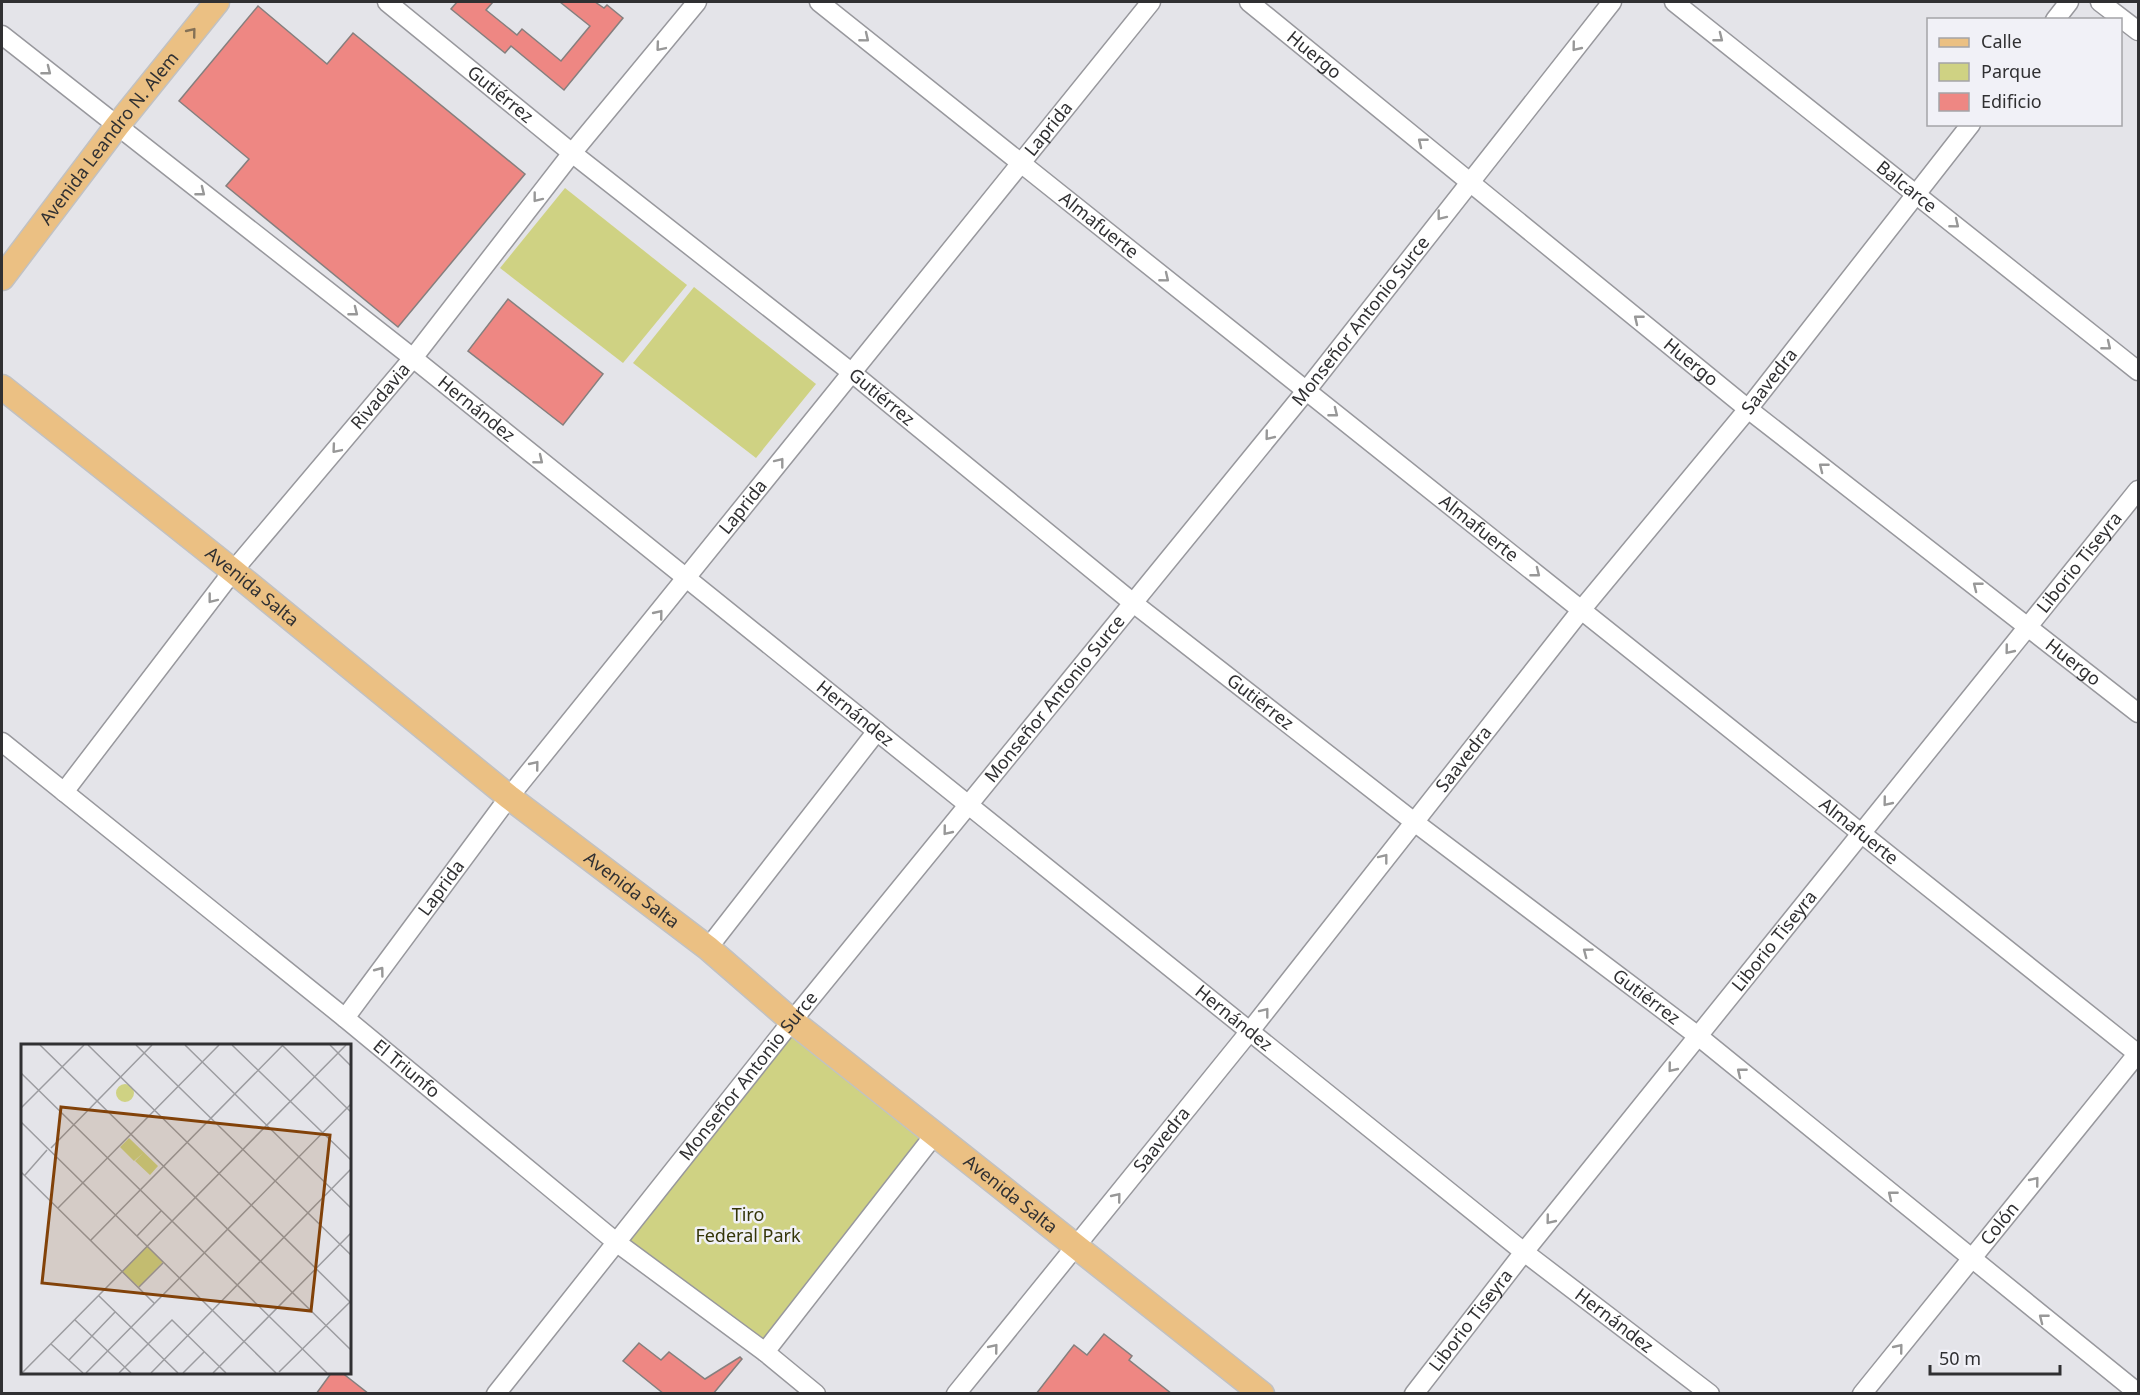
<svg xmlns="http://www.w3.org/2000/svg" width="2140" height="1395" viewBox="0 0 2140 1395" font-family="'Noto Sans',sans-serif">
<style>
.green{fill:#cfd283}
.building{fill:#ee8783;stroke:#857f7e;stroke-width:1.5}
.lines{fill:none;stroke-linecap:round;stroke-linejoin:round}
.minor-casing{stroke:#98989d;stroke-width:21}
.major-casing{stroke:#c1c1c2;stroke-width:27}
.minor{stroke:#fff;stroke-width:18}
.major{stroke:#ebc083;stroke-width:24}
.oneway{stroke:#847156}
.oneway2{stroke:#989898}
.labels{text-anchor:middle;stroke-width:5;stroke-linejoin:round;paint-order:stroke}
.street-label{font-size:18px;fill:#303032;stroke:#f1f1f7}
.park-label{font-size:18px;fill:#343508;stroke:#f1f1f7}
.inset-road{fill:none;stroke:#9c9ca0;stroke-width:1.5}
.view{fill:#824209;fill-opacity:0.15;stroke:#824209;stroke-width:3}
.inset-edge{fill:none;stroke:#303032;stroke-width:3}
</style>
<rect width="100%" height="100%" fill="#e4e4e9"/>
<!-- green -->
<g class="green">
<polygon points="565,188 687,285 623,363 500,268"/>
<polygon points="694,287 816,384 756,458 633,363"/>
<polygon points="792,1021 935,1134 765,1352 616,1242"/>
</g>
<!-- building -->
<g class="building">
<polygon points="457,2 493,2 486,10 517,35 522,29 561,61 590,26 560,2 595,2 604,8 607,5 623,18 564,90 511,46 505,53 451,9"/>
<polygon points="258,6 327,64 353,33 525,174 398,327 226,186 249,159 179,101"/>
<polygon points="508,299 603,374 563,425 468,351"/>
<polygon points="1104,1334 1132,1356 1129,1360 1172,1394 1036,1394 1074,1345 1087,1355"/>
<polygon points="639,1343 661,1360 669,1352 705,1379 740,1357 742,1359 713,1394 664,1394 623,1361"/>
<polygon points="332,1372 341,1372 369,1394 316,1394"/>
</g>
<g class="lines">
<!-- minor casing -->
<g class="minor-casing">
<g id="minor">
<path id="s1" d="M387,2L572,153L851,372L1132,602L1413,821L1698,1036L2138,1393"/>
<path id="s2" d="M819,2L2138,1054"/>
<path id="s3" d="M1249,2L1748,409L2138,713"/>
<path id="s4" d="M1674,2L2138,371"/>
<polyline points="2100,2 2138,31"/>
<polyline points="2055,20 2069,2"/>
<path id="s5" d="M2,35L413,358L1524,1252L1710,1394"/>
<path id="s6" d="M2,742L345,1018L616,1242L765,1352L816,1394"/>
<path id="s7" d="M64,792L233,571L413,358L572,153L697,2"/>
<polyline points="708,948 877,731"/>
<path id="s8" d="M345,1018L509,797L1151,2"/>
<polyline points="765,1352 935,1134"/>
<path id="s9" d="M496,1394L792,1021L1306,391L1612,2"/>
<path id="s10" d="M956,1394L1250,1031L1582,609L1748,409L1971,124"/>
<path id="s11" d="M1414,1394L1524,1252L2138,490"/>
<path id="s12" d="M1862,1394L2138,1053"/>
</g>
</g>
<!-- major casing -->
<g class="major-casing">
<g id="major">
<path id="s13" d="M2,278L117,126L217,2"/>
<path id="s14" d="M2,387L233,571L509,797L708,948L792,1021L1262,1394"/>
</g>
</g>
<!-- minor -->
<use href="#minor" class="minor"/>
<!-- major -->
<use href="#major" class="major"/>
</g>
<!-- one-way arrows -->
<defs><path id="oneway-chevron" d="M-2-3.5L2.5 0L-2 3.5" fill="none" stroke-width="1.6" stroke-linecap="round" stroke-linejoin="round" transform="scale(1.5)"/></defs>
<use class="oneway" href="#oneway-chevron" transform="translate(192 32) rotate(-51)"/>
<g class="oneway2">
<use href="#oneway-chevron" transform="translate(865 38) rotate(39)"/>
<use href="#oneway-chevron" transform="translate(1719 38) rotate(38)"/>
<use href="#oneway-chevron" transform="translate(660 47) rotate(130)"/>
<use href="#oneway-chevron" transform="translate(1576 47) rotate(129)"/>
<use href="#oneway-chevron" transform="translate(47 71) rotate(38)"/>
<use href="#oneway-chevron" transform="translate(1422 142) rotate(-141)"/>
<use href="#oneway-chevron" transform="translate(201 192) rotate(38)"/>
<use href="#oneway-chevron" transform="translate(537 198) rotate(128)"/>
<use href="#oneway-chevron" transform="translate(1441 216) rotate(128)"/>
<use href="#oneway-chevron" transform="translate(1955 224) rotate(39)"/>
<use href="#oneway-chevron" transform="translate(1165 278) rotate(39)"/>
<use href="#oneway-chevron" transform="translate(354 312) rotate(38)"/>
<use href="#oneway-chevron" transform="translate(1638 319) rotate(-141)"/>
<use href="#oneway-chevron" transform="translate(2107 346) rotate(39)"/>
<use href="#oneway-chevron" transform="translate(1334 413) rotate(38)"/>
<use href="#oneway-chevron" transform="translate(1269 436) rotate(129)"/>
<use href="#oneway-chevron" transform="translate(336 449) rotate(130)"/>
<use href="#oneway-chevron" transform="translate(539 460) rotate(39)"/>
<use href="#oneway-chevron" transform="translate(780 462) rotate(-52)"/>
<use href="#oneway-chevron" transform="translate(1823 467) rotate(-142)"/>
<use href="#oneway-chevron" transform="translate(1536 573) rotate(38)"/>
<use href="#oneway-chevron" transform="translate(1977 586) rotate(-142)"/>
<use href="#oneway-chevron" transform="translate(212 599) rotate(128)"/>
<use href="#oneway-chevron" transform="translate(659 614) rotate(-51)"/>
<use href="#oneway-chevron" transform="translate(2009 650) rotate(129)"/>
<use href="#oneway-chevron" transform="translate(535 765) rotate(-51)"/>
<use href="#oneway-chevron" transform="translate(1887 802) rotate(129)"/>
<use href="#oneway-chevron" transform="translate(947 831) rotate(129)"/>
<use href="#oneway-chevron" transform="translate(1384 858) rotate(-52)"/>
<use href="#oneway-chevron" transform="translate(1587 952) rotate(-143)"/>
<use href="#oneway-chevron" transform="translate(380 971) rotate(-53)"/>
<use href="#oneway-chevron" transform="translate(1265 1012) rotate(-52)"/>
<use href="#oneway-chevron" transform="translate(1672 1068) rotate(129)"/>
<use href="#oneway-chevron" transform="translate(1741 1072) rotate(-141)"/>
<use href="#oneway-chevron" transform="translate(2035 1181) rotate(-51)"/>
<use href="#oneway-chevron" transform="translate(1892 1195) rotate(-141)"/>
<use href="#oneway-chevron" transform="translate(1117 1197) rotate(-51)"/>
<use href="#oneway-chevron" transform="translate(1550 1220) rotate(129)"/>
<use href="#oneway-chevron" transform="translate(2043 1318) rotate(-142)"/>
<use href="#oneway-chevron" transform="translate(994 1348) rotate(-51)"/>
<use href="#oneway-chevron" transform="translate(1899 1348) rotate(-51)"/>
</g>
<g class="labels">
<!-- street labels -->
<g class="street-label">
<text dy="6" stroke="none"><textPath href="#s3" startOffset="84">Huergo</textPath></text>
<text dy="6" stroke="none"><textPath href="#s1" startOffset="146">Gutiérrez</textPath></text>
<text dy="6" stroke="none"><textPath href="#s8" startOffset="1134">Laprida</textPath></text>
<text dy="6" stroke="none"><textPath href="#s13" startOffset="176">Avenida Leandro N. Alem</textPath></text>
<text dy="6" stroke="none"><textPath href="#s4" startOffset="297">Balcarce</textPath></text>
<text dy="6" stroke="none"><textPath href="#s2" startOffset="358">Almafuerte</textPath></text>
<text dy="6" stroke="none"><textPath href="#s9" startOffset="1378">Monseñor Antonio Surce</textPath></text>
<text dy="6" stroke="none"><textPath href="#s3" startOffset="570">Huergo</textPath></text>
<text dy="6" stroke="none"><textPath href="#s10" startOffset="1299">Saavedra</textPath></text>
<text dy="6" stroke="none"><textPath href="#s7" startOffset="507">Rivadavia</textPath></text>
<text dy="6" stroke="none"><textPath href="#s1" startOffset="633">Gutiérrez</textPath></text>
<text dy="6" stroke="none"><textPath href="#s5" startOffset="604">Hernández</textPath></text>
<text dy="6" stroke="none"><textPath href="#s8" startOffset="648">Laprida</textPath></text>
<text dy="6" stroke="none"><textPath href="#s2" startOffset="844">Almafuerte</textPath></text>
<text dy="6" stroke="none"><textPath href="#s11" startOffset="1065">Liborio Tiseyra</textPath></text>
<text dy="6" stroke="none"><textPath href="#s14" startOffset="320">Avenida Salta</textPath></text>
<text dy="6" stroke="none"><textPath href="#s3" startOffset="1056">Huergo</textPath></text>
<text dy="6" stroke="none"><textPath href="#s9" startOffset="892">Monseñor Antonio Surce</textPath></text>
<text dy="6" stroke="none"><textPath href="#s1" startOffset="1119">Gutiérrez</textPath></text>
<text dy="6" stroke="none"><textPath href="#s5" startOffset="1090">Hernández</textPath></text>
<text dy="6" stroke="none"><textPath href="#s10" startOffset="813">Saavedra</textPath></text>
<text dy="6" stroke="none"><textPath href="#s2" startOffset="1330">Almafuerte</textPath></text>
<text dy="6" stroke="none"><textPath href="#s8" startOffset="162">Laprida</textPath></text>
<text dy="6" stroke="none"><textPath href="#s14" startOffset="806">Avenida Salta</textPath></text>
<text dy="6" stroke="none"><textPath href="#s11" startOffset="579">Liborio Tiseyra</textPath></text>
<text dy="6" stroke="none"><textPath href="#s1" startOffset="1605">Gutiérrez</textPath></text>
<text dy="6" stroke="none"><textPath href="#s5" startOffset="1576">Hernández</textPath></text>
<text dy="6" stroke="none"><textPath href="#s6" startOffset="520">El Triunfo</textPath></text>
<text dy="6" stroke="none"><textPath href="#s9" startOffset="406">Monseñor Antonio Surce</textPath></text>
<text dy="6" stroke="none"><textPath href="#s10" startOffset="327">Saavedra</textPath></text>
<text dy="6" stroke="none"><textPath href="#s14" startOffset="1292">Avenida Salta</textPath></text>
<text dy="6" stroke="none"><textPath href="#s12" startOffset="219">Colón</textPath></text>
<text dy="6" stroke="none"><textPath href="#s11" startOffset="93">Liborio Tiseyra</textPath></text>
<text dy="6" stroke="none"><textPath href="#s5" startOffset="2062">Hernández</textPath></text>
</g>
<!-- park labels -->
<g class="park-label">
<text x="748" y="1221">Tiro<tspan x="748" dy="21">Federal Park</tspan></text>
</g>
</g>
<!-- overview -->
<g transform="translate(21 1044)">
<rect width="330" height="330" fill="#e4e4e9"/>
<path d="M95 49a9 9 0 1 1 18 0a9 9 0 1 1-18 0ZM108,94L137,122L129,131L114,117L122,109L113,117L99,103ZM126,202L142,218L118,243L101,228Z" fill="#cfd283"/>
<path class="inset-road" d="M19,1L330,306M67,1L329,258M115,1L330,211M164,1L330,164M211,1L330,116M309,1L330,22M262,2L330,68M0,29L306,329M0,64L63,1M0,78L255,329M30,104L131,1M0,128L133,259M4,131L26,106M37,164L198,1M116,192L140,167M70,196L262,1M118,243L142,219M77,251L157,329M54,276L110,329M30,300L62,329M48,316L94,268M258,328L330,257M1,329L325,1M65,329L330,60M98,329L151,276L205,329M130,329L330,125M162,329L183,308M192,329L330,189"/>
<path class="view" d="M40,63L309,91L290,267L21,239Z"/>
<rect width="330" height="330" class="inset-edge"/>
</g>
<!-- border -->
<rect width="2140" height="1395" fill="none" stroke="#303032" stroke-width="6"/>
<!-- legend -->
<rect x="1927" y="18" width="195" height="108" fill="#f1f1f7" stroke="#a4a4a8" stroke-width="1.5"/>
<rect x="1939" y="38" width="30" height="9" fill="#ebc083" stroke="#a4a4a8" stroke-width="1.5"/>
<text x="1981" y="48" font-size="18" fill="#303032">Calle</text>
<rect x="1939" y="63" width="30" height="18" fill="#cfd283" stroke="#a4a4a8" stroke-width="1.5"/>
<text x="1981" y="78" font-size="18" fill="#303032">Parque</text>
<rect x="1939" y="93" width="30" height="18" fill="#ee8783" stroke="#a4a4a8" stroke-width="1.5"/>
<text x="1981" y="108" font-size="18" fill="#303032">Edificio</text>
<!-- scale -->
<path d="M1930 1365v9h130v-9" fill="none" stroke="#303032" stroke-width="3"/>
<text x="1939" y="1365" font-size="18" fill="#303032" stroke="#f1f1f7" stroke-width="4.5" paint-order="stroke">50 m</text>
</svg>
